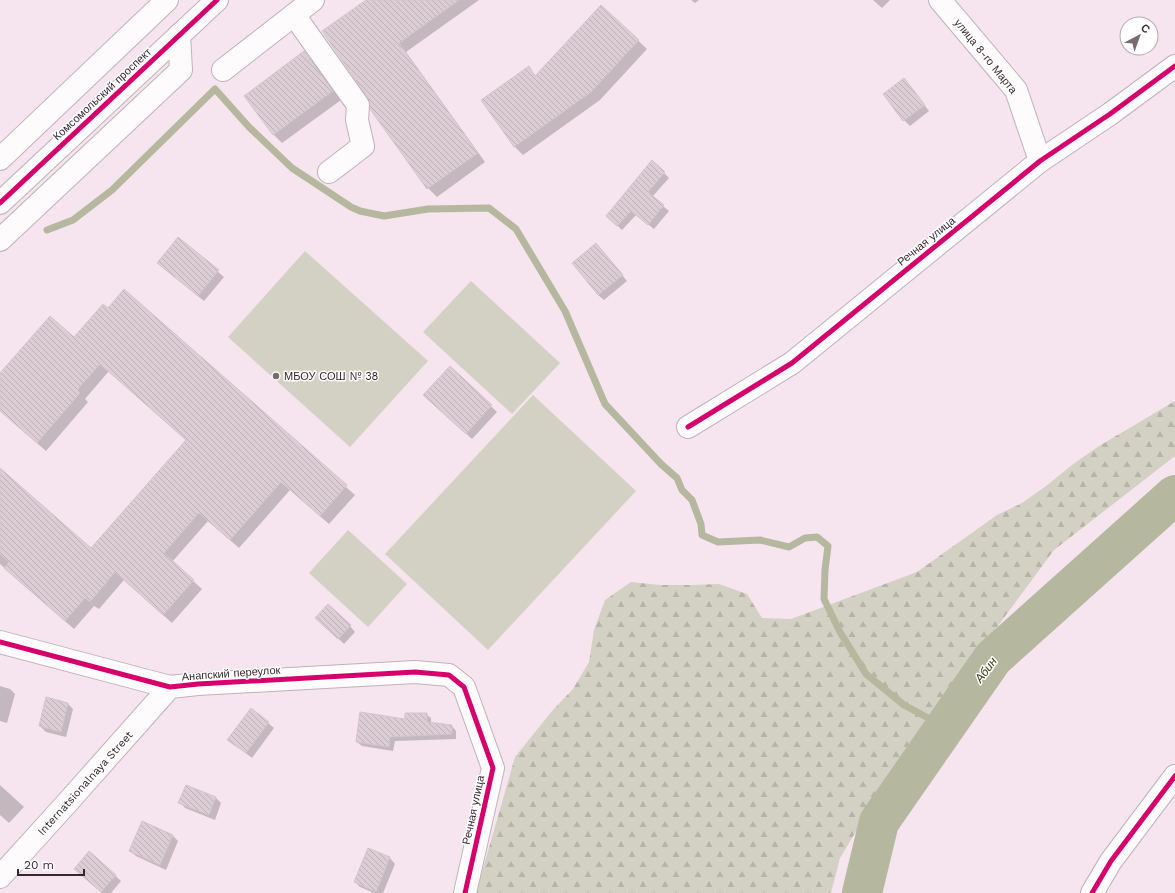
<svg xmlns="http://www.w3.org/2000/svg" width="1175" height="893" viewBox="0 0 1175 893" font-family="'Work Sans',sans-serif">
<style>
.forest{fill:url(#forest-firs)}
.pitch{fill:#d3d1c3}
.shadow{fill:#0003}
.lines{fill:none;stroke-linecap:round;stroke-linejoin:round}
.stream{stroke:#b5b89f;stroke-width:7}
.river{stroke:#b5b89f;stroke-width:40}
.building{fill:url(#building-back-hatch);stroke:#d3c5cd}
.minor-casing{stroke:#c0b1b9;stroke-width:24}
.minor{stroke:#fefbfc;stroke-width:22}
.cycleway-casing{stroke:#fff;stroke-width:8}
.cycleway{stroke:#d6006c;stroke-width:5}
.poi-dot{fill:#786a71;stroke:#fff;stroke-width:1.5}
.labels{text-anchor:middle;stroke-width:3;stroke-linejoin:round;paint-order:stroke}
.street-label{font-size:11px;fill:#34272e;stroke:#fff}
.poi-label{font-size:11px;fill:#34272e;stroke:#fff;text-anchor:start}
.water-label{font-size:12px;font-style:italic;fill:#333d0e;stroke:#fff}
</style>
<defs>
<pattern id="forest-firs" width="22" height="20" patternUnits="userSpaceOnUse"><rect width="22" height="20" fill="#d3d1c3"/><path d="M5 1l3.5 6h-7zM16 11l3.5 6h-7z" fill="#b6b3a8"/></pattern>
<pattern id="building-back-hatch" width="6" height="6" patternUnits="userSpaceOnUse"><rect width="6" height="6" fill="#dccdd5"/><path d="M-1 5l2 2M0 0l6 6M5-1l2 2" fill="none" stroke="#bdb0b7"/></pattern>
</defs>
<rect width="100%" height="100%" fill="#f6e5ee"/>
<!-- forest -->
<polygon class="forest" points="1175,401 1175,456 1054,550 899,760 840,858 831,893 476,893 515,757 552,711 573,689 589,662 594,630 605,600 631,582 660,585 691,585 719,584 747,594 762,618 791,619 917,572 997,515 1022,503 1046,486 1072,465 1099,446"/>
<!-- pitch -->
<g class="pitch">
<polygon points="305,251 428,361 350,447 228,337"/>
<polygon points="471,281 560,363 512,414 423,332"/>
<polygon points="533,395 636,491 488,650 385,554"/>
<polygon points="348,530 407,584 368,627 309,573"/>
</g>
<!-- shadow -->
<g class="shadow">
<polygon points="368,0 479,0 406,52 485,162 437,197 428,188 371,109"/>
<polygon points="691,0 699,0 695,3"/>
<polygon points="873,0 890,0 882,8"/>
<polygon points="602,6 647,49 600,100 523,155 514,146 528,68 536,76"/>
<polygon points="304,53 313,61 341,100 282,143 274,135 245,96"/>
<polygon points="904,79 929,111 910,126 904,120"/>
<polygon points="652,161 669,178 652,197 669,211 654,229 636,215 622,230 607,216"/>
<polygon points="178,238 224,277 204,301 164,268"/>
<polygon points="596,244 627,281 604,300 598,295"/>
<polygon points="124,291 355,495 329,524 290,490 239,548 208,521 172,562 202,589 172,623 124,580 99,609 94,606 74,629 0,564 0,469 91,549 187,440 109,371 85,399 88,402 46,451 0,411 0,374 74,339 108,309"/>
<polygon points="450,367 497,412 472,439 430,401"/>
<polygon points="322,623 350,626 355,632 344,644"/>
<polygon points="0,686 10,689 15,694 7,723 0,721"/>
<polygon points="67,703 73,709 66,737 46,732 40,726"/>
<polygon points="251,709 274,728 252,758 228,739"/>
<polygon points="426,714 431,718 431,723 452,726 456,731 456,739 395,741 393,751 362,746 357,742"/>
<polygon points="0,785 24,807 9,823 0,815"/>
<polygon points="186,786 216,798 221,803 215,820 185,808 180,802"/>
<polygon points="143,822 173,836 178,841 166,870 136,856 130,851"/>
<polygon points="368,849 390,858 395,864 383,893 374,893 360,887 355,882"/>
<polygon points="90,852 121,881 111,893 102,893 81,874"/>
</g>
<g class="lines">
<!-- stream -->
<polyline class="stream" points="47,230 73,220 112,190 215,89 249,127 292,168 351,207 360,211 384,216 428,209 489,208 516,229 565,311 605,404 661,464 677,478 682,490 692,500 701,524 702,535 718,542 760,540 789,547 805,538 817,537 828,546 825,570 824,599 840,632 866,674 904,705 945,727"/>
<!-- river -->
<polyline class="river" points="862,893 879,822 993,658 1175,495"/>
</g>
<!-- building -->
<g class="building">
<polygon points="366,0 459,0 399,43 478,153 427,189 370,109 368,98 322,31"/>
<polygon points="601,5 639,40 591,92 514,147 481,100 529,66 535,76"/>
<polygon points="304,51 333,91 273,135 244,96"/>
<polygon points="904,78 925,105 903,121 883,94"/>
<polygon points="652,160 665,172 648,192 664,205 648,225 631,211 617,226 606,216"/>
<polygon points="178,237 219,270 198,296 157,263"/>
<polygon points="596,243 623,275 598,295 572,263"/>
<polygon points="124,289 347,485 320,516 281,482 230,540 199,513 164,553 194,580 163,615 115,572 90,602 85,598 65,621 4,568 9,562 0,554 0,468 91,548 186,440 100,364 77,390 80,393 37,443 0,411 0,373 50,316 74,337 103,304 108,308"/>
<polygon points="450,366 492,405 466,434 423,395"/>
<polygon points="328,604 351,625 338,639 315,618"/>
<polygon points="46,697 68,703 61,732 39,726"/>
<polygon points="251,708 269,722 246,753 227,740"/>
<polygon points="360,712 405,719 405,713 427,713 427,722 452,725 452,734 390,737 389,747 356,742"/>
<polygon points="186,785 216,797 209,815 178,803"/>
<polygon points="142,821 173,835 160,865 129,851"/>
<polygon points="368,848 390,857 376,892 354,882"/>
<polygon points="89,851 116,875 101,892 74,869"/>
</g>
<g class="lines">
<!-- minor casing -->
<g class="minor-casing">
<g id="minor">
<polyline points="940,0 1016,90 1040,161"/>
<polyline points="294,15 358,105 357,120 363,146 329,172"/>
<polyline points="223,70 313,0"/>
<polyline points="0,159 167,0"/>
<polyline points="0,203 217,0"/>
<polyline points="0,240 181,70 179,35"/>
<polyline points="688,427 792,363 1040,161 1110,114 1175,66"/>
<polyline points="0,642 170,687 198,684 415,672 449,675 464,687 493,768 465,893"/>
<polyline points="0,877 67,803 170,687"/>
<polyline points="1092,893 1111,861 1175,776"/>
</g>
</g>
<!-- minor -->
<use href="#minor" class="minor"/>
<!-- cycleway casing -->
<g class="cycleway-casing">
<g id="cycleway">
<polyline points="0,203 217,0"/>
<polyline points="688,427 792,363 1040,161 1110,114 1175,66"/>
<polyline points="0,642 170,687 198,684 415,672 449,675 464,687 493,768 465,893"/>
<polyline points="1092,893 1111,861 1175,776"/>
</g>
</g>
<!-- cycleway -->
<use href="#cycleway" class="cycleway"/>
</g>
<!-- markers -->
<circle class="poi-dot" cx="276" cy="376" r="4"/>
<g class="labels">
<!-- street labels -->
<g class="street-label">
<text transform="translate(986 56) rotate(51)" y="4">улица 8-го Марта</text>
<text transform="translate(102 94) rotate(-43)" y="4">Комсомольский проспект</text>
<text transform="translate(926 241) rotate(-39)" y="4">Речная улица</text>
<text transform="translate(231 673) rotate(-4)" y="4">Анапский переулок</text>
<text transform="translate(85 783) rotate(-48)" y="4">Internatsionalnaya Street</text>
<text transform="translate(473 810) rotate(-78)" y="4">Речная улица</text>
</g>
<!-- poi labels -->
<g class="poi-label">
<text x="284" y="380">МБОУ СОШ № 38</text>
</g>
<!-- water labels -->
<g class="water-label">
<text transform="translate(986 670) rotate(-53)" y="4">Абин</text>
</g>
</g>
<!-- north arrow -->
<g transform="translate(1139 36) rotate(41)"><circle r="19" fill="#ffffff" stroke="#aea9ab"/>
<path d="M0-3L7 15L0 10L-7 15Z" fill="#786a71"/>
<text y="-6" font-size="11" font-weight="bold" text-anchor="middle" fill="#34272e">С</text>
</g>
<!-- scale -->
<path d="M18 869v6h66v-6" fill="none" stroke="#34272e" stroke-width="2"/>
<text x="24" y="869" font-size="12" fill="#34272e" stroke="#ffffff" stroke-width="3" paint-order="stroke">20 m</text>
</svg>
